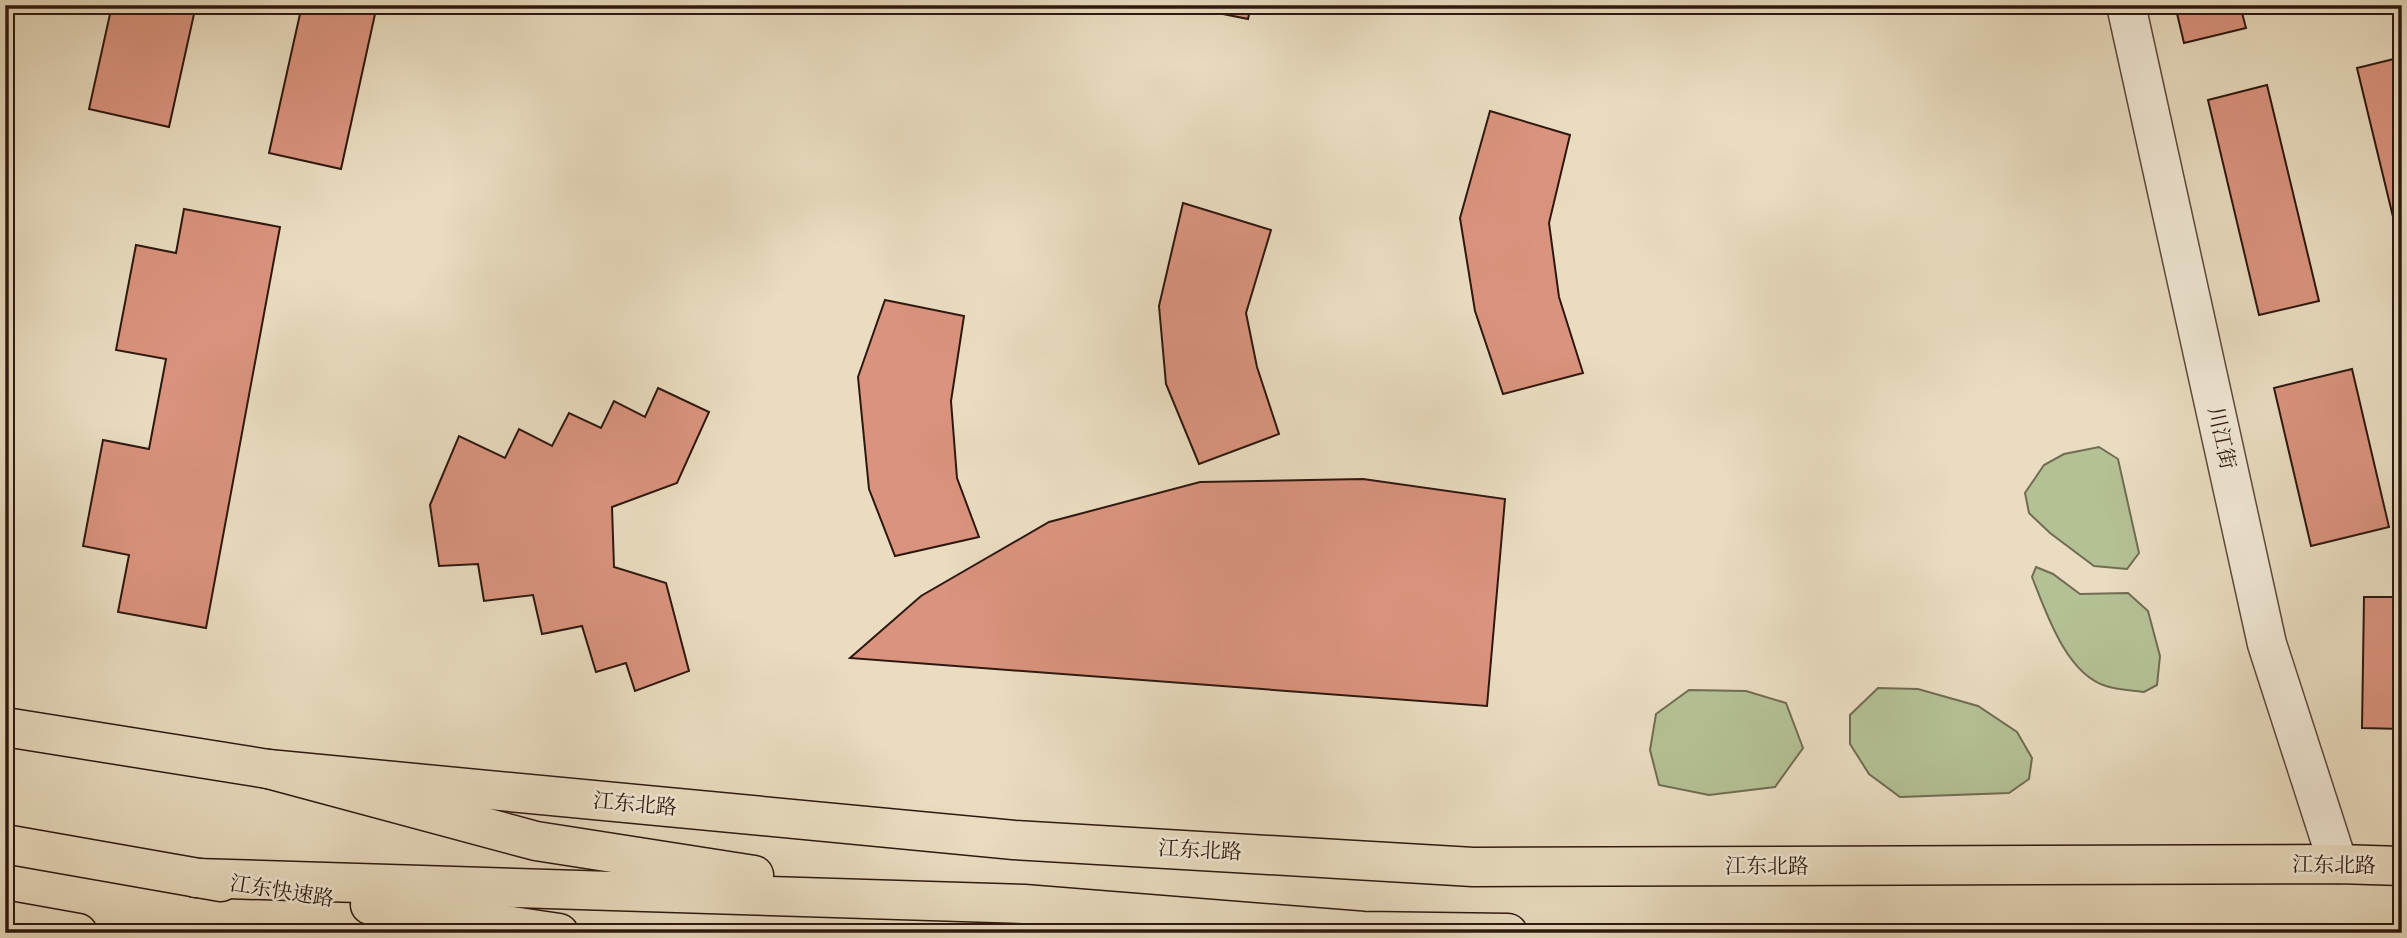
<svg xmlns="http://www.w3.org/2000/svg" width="2407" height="938" viewBox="0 0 2407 938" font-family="'IM FELL English','Noto Serif SC',serif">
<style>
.green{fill:#b4c195;stroke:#716c52;stroke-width:2}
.building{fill:#da937e;stroke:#2e180f;stroke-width:2}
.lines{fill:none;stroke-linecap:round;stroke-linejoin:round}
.minor-casing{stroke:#5d493b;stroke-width:41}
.major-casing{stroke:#2e180f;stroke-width:41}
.highway-casing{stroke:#2e180f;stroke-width:41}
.minor{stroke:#f1e8d6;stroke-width:38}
.major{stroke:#e9dcc0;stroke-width:38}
.highway{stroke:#e9dcc0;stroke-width:38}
.labels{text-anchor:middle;stroke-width:5;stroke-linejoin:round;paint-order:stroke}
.street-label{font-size:21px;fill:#2e180f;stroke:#f1e8d6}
</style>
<rect width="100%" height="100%" fill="#e9dcc0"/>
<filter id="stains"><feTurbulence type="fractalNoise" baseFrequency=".00286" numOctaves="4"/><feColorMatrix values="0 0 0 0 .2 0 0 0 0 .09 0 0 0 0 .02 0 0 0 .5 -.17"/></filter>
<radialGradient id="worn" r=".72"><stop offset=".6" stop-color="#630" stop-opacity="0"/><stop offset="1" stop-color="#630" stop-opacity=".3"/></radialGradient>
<!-- green -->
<g class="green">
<polygon points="2099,447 2118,459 2139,553 2127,569 2094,566 2050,533 2029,513 2025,493 2044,465 2064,454"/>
<path d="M2036,567L2053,574L2080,594L2128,593L2148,611L2160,656L2157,685L2144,692C2132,690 2118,690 2106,686C2066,674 2046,612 2032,577Z"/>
<polygon points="1878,688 1918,689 1978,706 2017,732 2032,758 2029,779 2009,793 1900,797 1869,774 1850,744 1850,715"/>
<polygon points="1689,690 1746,691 1786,703 1803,748 1775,787 1709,795 1659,785 1650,750 1656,714"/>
</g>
<!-- building -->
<g class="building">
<polygon points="112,5 196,5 169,127 89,109"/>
<polygon points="302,5 377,5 341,169 269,153"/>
<polygon points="1194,5 1251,5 1248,19 1193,8"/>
<polygon points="2175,5 2240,5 2246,28 2184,43"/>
<polygon points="2402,57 2402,254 2357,68"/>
<polygon points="2267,85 2319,301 2259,315 2208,100"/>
<polygon points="1490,111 1570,135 1549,223 1559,297 1583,373 1503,394 1475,311 1460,218"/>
<polygon points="1183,203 1271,230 1246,313 1257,367 1279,434 1199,464 1166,384 1159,306"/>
<polygon points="184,209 280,227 206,628 118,612 129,555 83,546 103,440 149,449 166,359 116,350 136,245 176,253"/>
<polygon points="885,300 964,316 951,401 957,478 979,537 895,556 869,489 858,377"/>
<polygon points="2352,369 2389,527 2311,546 2274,388"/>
<polygon points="658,388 709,412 677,483 612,507 614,567 666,583 689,671 635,691 626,663 596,672 582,626 542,634 533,595 484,601 478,564 439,566 430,505 459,436 505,458 519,429 552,446 569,413 601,428 614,401 645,417"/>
<polygon points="1363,479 1505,499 1487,706 850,658 921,596 1049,522 1200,482"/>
<polygon points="2364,597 2402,597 2402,729 2362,728"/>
</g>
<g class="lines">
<!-- minor casing -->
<g class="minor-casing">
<polyline id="minor" points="2126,5 2267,644 2338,864"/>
</g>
<!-- major casing -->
<g class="major-casing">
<polyline id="major" points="5,727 268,769 1014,840 1473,867 2338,864 2402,866"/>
</g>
<!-- highway casing -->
<g class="highway-casing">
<g id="highway">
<polyline points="268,769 536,841 754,875"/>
<polyline points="5,844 221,882"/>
<polyline points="196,878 1024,904 1363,931 1508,933"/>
<polyline points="370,905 559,933"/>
<polyline points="5,920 78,933"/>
</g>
</g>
<!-- minor -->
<use href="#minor" class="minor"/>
<!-- major -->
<use href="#major" class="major"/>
<!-- highway -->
<use href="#highway" class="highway"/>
</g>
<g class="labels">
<!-- street labels -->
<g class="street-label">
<text transform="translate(2222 438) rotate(78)" y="7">川江街</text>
<text transform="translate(635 804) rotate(5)" y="7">江东北路</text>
<text transform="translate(1200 850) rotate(3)" y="7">江东北路</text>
<text transform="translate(2334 865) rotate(1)" y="7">江东北路</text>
<text x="1767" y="873">江东北路</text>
<text transform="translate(282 891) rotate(9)" y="7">江东快速路</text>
</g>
</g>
<!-- margin -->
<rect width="2407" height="938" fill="none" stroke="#e9dcc0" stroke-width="28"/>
<rect x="7" y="7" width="2393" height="924" fill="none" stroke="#2e180f" stroke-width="3.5"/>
<rect x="14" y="14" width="2379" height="910" fill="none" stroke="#2e180f" stroke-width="2"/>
<rect width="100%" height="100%" filter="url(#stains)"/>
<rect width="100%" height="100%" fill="url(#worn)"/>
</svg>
